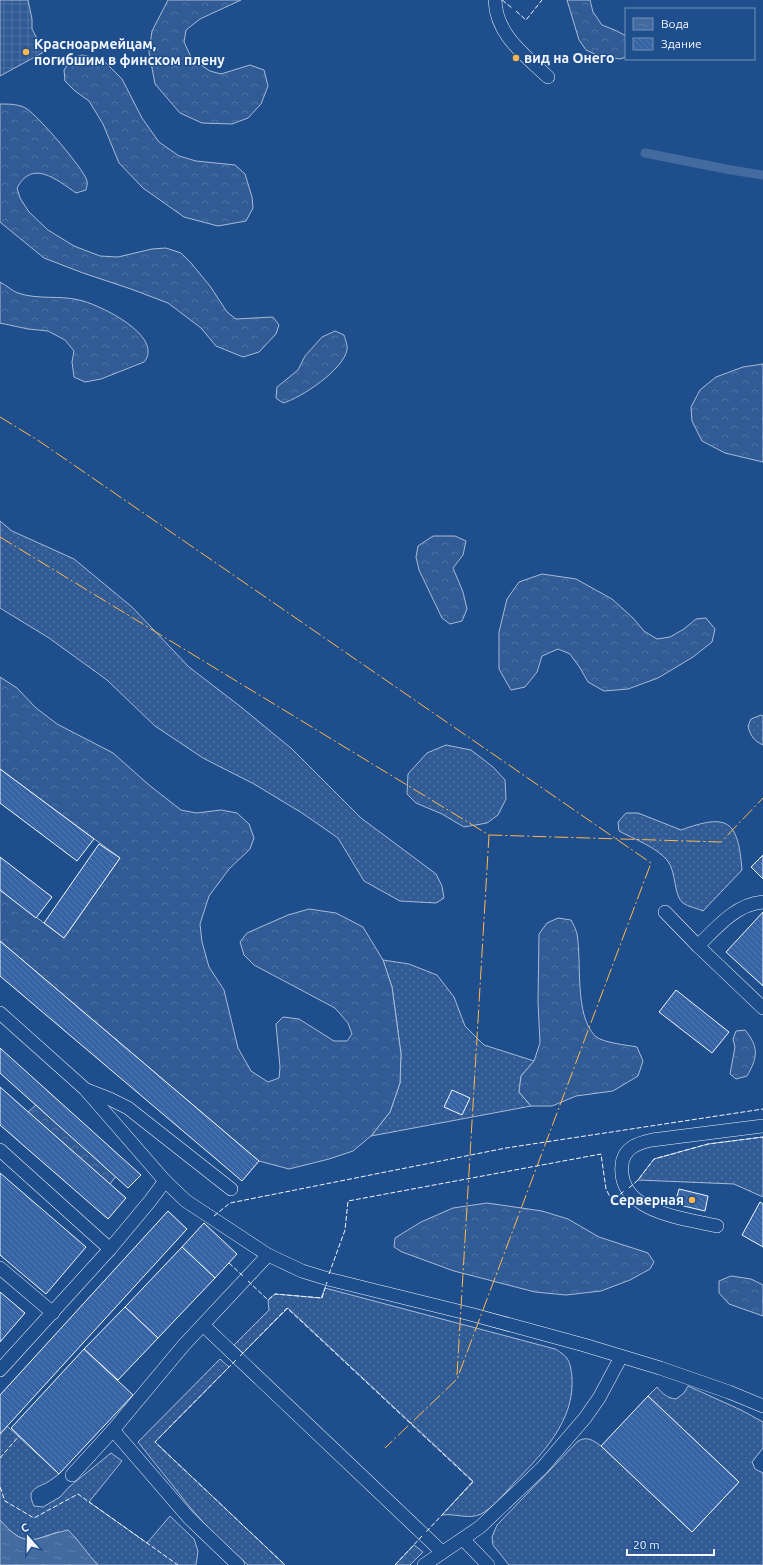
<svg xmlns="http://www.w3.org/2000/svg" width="763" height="1565" viewBox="0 0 763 1565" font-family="Ubuntu,sans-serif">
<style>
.grass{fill:url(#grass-dots);stroke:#a8bbd7}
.forest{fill:url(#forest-crowns);stroke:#a8bbd7}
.plaza{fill:url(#plaza-grid);stroke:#a8bbd7}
.water{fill:url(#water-ripples);stroke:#a8bbd7}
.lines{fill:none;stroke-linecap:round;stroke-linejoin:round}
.stream{stroke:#446ba0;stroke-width:9}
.building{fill:url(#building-back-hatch);stroke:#f2f6ff}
.lane-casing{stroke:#f2f6ff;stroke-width:14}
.lane{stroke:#1f4e8c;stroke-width:13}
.fence{stroke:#f2f6ff;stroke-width:1;stroke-dasharray:5 2;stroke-linecap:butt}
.power{stroke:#ffb74d;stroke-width:1;stroke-dasharray:14 3 2 3;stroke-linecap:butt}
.poi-dot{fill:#ffb74d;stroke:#1f4e8c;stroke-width:1.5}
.labels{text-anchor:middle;stroke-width:3;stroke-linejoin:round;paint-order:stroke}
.poi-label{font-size:14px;font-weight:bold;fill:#f2f6ff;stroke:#1f4e8c;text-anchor:start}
</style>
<defs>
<pattern id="grass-dots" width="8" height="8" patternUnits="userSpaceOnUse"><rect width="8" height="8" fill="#305b95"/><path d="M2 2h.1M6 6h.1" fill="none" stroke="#4e73a5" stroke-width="1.8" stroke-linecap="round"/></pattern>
<pattern id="forest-crowns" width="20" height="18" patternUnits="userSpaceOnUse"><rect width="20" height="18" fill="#305b95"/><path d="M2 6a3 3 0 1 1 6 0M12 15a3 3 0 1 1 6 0" fill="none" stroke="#4e73a5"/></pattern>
<pattern id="plaza-grid" width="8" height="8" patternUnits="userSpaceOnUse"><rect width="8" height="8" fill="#305b95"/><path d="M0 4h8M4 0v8" fill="none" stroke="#4e73a5"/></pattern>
<pattern id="water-ripples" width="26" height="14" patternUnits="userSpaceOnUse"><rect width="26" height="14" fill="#446ba0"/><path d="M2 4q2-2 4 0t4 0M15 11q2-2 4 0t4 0" fill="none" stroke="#5f81ae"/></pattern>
<pattern id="building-back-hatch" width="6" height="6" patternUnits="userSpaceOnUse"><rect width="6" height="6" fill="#3563a3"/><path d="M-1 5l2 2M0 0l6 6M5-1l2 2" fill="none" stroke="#537ab1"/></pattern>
</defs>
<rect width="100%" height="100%" fill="#1f4e8c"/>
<!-- grass -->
<g class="grass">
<polygon points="0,521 12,531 74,559 132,607 189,667 241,707 292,749 361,818 436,874 442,886 444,898 436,903 400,901 364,881 338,838 302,813 254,784 203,758 155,726 107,680 49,638 0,608"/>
<path d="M761,715L763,716V745C754,741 750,735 748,726L751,719Z"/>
<polygon points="446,745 471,750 493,767 505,780 506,799 498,815 487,823 464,827 442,814 416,803 407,794 408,774 427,753"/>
<path d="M626,813H638L681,830C728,813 738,820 742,870L703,911C697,908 688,907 683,903C673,895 677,872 667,860C656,847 634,839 619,831L618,822Z"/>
<polygon points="383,960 409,964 437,975 454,997 465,1026 484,1045 534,1061 521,1076 519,1092 531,1106 371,1136 390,1112 400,1083 401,1054 392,987"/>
<polygon points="763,1137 763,1197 734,1184 638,1180 654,1159 708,1144"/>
<path d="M325,1288L555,1349C569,1357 570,1361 572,1377C575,1421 542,1454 514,1483C504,1494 494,1507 481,1514C469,1520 455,1513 442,1515L473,1481L288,1308L243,1353L234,1345L269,1310L268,1300L275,1294L321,1298Z"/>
<polygon points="220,1359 229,1367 155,1442 285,1565 248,1565 209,1529 189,1506 138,1442"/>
<path d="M688,1386L741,1410L763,1422V1448L752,1462L755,1469L763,1473V1565H509L493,1545L492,1537L497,1525L578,1441C587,1436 593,1440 601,1446L692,1532L739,1482L648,1396L657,1387C663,1394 667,1398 676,1399L684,1393Z"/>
<path d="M7,1426L59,1474C55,1477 51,1480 46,1483C33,1489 27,1491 34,1506L43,1507L60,1497L69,1487L111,1453L122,1461L89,1502L147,1543L170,1516L194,1539L198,1551L196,1565H98L85,1552L75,1537L58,1532L31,1541L19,1537L7,1529L0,1520V1434Z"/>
<polygon points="414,1545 423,1552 410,1565 395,1565"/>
</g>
<!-- forest -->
<g class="forest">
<polygon points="168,0 241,0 200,19 186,30 184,42 192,59 210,71 221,74 250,65 264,70 268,86 261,104 248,118 232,124 202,123 180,113 155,84 149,52 152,31"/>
<polygon points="567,0 590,0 593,12 602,25 617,31 626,36 626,57 620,59 597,55 586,50 579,40"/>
<polygon points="82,55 102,59 122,79 142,118 159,142 179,156 196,161 235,165 245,174 252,197 253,208 246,221 218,226 184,217 143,188 119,163 103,124 89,101 75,91 65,81 64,70 72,58"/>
<path d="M0,104C9,104 20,104 27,109C39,117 84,169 87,181C88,184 86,188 86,190L76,193C56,179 32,159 17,188L20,198L29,212L48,230L74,246L100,256L118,257L152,249L166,248L181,253L191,263L210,286L227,312L236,319L273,317L279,325L276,334L259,352L243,357L216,346L201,328L168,303L131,289L83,273L44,258L0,222Z"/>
<path d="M0,282C6,285 12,291 18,293C38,300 59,295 79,300C98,304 151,330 148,353C148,356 146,360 144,362L101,379L85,382L74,377L72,362L74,351L65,340L48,331L28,329L0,323Z"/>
<path d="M335,331L344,335C345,339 348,346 347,350C343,370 301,398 283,403L276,398L277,387L298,370L305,356L322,337Z"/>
<polygon points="763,364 763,462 725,453 702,441 692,421 691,407 700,390 716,377 743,367"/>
<polygon points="433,536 455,536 466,541 463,555 453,568 463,592 467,609 462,621 450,624 442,618 419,570 416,557 418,546"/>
<polygon points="542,574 576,579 612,599 633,618 644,631 657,639 670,637 684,629 696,619 706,618 715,629 712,642 693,657 658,678 628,689 604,691 588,682 580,668 570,654 558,649 542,656 537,672 525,687 511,690 499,669 499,632 507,599 519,582"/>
<polygon points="0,677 17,688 36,708 57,724 113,753 149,785 181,810 196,813 221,810 237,813 249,824 254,838 250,849 229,869 209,896 200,924 202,942 209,967 224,990 238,1048 251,1071 268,1082 279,1078 280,1067 276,1024 283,1017 299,1019 334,1041 347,1041 352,1034 348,1023 335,1008 254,965 244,955 240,942 247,933 288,915 309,909 336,913 363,927 383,960 392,987 401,1054 400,1083 390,1112 371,1136 353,1151 329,1159 289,1169 259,1161 0,941 0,890 64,938 120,858 0,769"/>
<path d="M558,918L571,920C573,924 576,929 577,934C582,962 574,1014 595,1036C603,1043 627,1045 637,1047L643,1061L638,1076L613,1091L576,1096L552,1106H531L519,1092L521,1076L534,1061L540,1043L538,1002L539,934L547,923Z"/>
<path d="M745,1030C759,1047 758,1057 747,1076L736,1079L730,1074L735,1047L733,1039L736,1031Z"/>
<polygon points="36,1105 116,1176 110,1184 28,1112"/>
<polygon points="487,1203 542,1211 568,1219 599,1237 648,1253 654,1262 650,1269 630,1280 601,1291 566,1295 535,1292 454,1271 402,1252 394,1247 395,1238 421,1222 453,1208"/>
<polygon points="731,1276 751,1279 763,1285 763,1316 729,1304 719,1293 719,1281"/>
</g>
<!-- plaza -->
<polygon class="plaza" points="0,0 28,0 32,19 32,29 44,52 0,76"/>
<!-- water -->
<path class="water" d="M0,1520C28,1552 34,1537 68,1530C79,1540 87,1554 98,1565H0Z"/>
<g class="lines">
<!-- stream -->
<polyline class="stream" points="645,153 731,170 763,175"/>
</g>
<!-- building -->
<g class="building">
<polygon points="0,769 94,839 77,861 0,803"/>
<polygon points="99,844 120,858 64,938 44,923"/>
<polygon points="763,855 763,879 751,867"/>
<polygon points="0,857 52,897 36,918 0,890"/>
<polygon points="763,912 763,986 726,952"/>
<polygon points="0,941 259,1161 242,1181 0,976"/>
<polygon points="676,990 729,1032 712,1053 659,1012"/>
<polygon points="0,1048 141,1175 128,1188 0,1073"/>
<polygon points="0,1087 126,1198 108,1219 0,1125"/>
<polygon points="452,1090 470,1098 462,1115 444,1107"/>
<polygon points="0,1173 86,1247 46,1294 0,1255"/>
<polygon points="679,1189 708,1196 705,1211 675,1204"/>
<polygon points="760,1202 763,1204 763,1247 742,1235"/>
<polygon points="168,1211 187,1229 0,1434 0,1395"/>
<polygon points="204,1223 237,1254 215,1278 182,1247"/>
<polygon points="182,1247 215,1278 158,1338 125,1307"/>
<polygon points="0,1292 25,1313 0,1342"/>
<polygon points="125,1307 158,1338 118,1380 84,1349"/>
<polygon points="84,1349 133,1395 59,1474 11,1428"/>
<polygon points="648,1396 739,1482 692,1532 601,1446"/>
</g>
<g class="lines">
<!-- lane casing -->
<g class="lane-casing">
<g id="lane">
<path d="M495,0C496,35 525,55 548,77"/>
<path d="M763,902C736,904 716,928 698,946L763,1008"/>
<polyline points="665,912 698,946"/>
<polyline points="0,1013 85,1089 165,1181 186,1201 268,1255 302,1271 328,1279 470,1314 584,1345 660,1368 729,1392 763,1406"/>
<polyline points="87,1090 110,1099 128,1108 231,1189"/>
<polyline points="0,1150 110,1249 150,1201 165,1181"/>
<path d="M717,1226C683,1218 617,1212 622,1165C623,1148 638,1143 652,1140L763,1126"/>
<polyline points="0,1268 53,1313"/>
<polyline points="203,1325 442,1552"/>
<polyline points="0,1370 110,1249"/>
<polyline points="113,1430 189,1518 238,1565"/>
<polyline points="72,1475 113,1430 183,1346 268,1255"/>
<polyline points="463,1539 488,1565"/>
<polyline points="424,1565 480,1527 542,1468 585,1418 599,1398 621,1357"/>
</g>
</g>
<!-- lane -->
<use href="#lane" class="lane"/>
<!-- fence -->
<g class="fence">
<polyline points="502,0 512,8"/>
<polyline points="516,11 526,20 542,0"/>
<polyline points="629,1188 638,1180 654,1159 708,1144 763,1137"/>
<polyline points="214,1216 230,1203 506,1148 763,1109"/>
<polyline points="229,1263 244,1277"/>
<polyline points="329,1274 345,1230 348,1201 601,1154 606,1189 612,1201 624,1191"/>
<polyline points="248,1281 268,1300 275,1294 322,1298 327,1282"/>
<polyline points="240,1356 287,1308 473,1482 426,1532"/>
<polyline points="236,1360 155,1442 285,1565"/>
<polyline points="0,1458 19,1436"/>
<polyline points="0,1487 5,1501 34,1518 78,1494 178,1565"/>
<polyline points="395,1565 422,1536"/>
</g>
<!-- power -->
<g class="power">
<polyline points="0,417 39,441 651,863 457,1379 385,1448"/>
<polyline points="0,537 489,835 721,842 763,798"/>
<polyline points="457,1375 489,835"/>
</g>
</g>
<!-- markers -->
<g class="poi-dot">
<circle cx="26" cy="52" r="4"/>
<circle cx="516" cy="58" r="4"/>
<circle cx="692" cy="1200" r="4"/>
</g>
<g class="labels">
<!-- poi labels -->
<g class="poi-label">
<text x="34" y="49">Красноармейцам,<tspan x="34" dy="16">погибшим в финском плену</tspan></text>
<text x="524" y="63">вид на Онего</text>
<text x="684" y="1205" text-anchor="end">Серверная</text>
</g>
</g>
<!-- legend -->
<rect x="625" y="8" width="130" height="52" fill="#1f4e8c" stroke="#7391ba"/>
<rect x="633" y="18" width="20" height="12" fill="url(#water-ripples)" stroke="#7391ba"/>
<text x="661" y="28" font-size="12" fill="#f2f6ff">Вода</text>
<rect x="633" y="38" width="20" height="12" fill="url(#building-back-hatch)" stroke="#7391ba"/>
<text x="661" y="48" font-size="12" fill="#f2f6ff">Здание</text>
<!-- north arrow -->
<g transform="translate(28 1537) rotate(340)" stroke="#1f4e8c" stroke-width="3" paint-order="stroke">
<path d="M0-3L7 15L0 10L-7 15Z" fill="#f2f6ff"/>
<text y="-6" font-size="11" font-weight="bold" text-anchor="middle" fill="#f2f6ff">С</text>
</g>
<!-- scale -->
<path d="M627 1549v6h87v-6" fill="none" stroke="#f2f6ff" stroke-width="2"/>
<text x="633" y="1549" font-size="12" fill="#f2f6ff" stroke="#1f4e8c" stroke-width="3" paint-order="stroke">20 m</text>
</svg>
